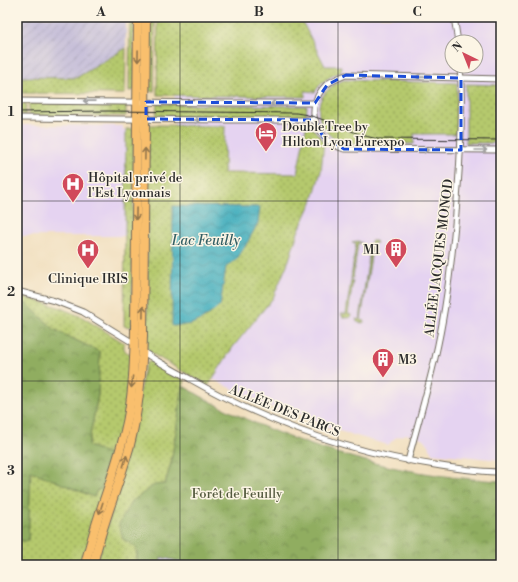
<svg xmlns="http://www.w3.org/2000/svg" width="518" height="582" viewBox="0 0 518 582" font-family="'Libre Bodoni',serif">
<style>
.built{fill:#e5d3f1;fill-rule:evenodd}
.industrial{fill:url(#industrial-furrows)}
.grass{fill:url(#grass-dots);stroke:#707a4c}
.forest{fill:url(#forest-crowns);stroke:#5e6c46}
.water{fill:url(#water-waves);stroke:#366c74}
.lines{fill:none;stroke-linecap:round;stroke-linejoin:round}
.minor-casing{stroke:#70695d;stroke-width:7}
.primary-casing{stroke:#70695d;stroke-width:10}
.minor{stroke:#fff;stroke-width:5}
.primary{stroke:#f9bf6d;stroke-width:8}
.tram{stroke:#2b2b2b;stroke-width:1}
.oneway{stroke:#92754c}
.oneway2{stroke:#a0a0a0}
.marked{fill:none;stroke:#1d4ed8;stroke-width:3;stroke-dasharray:8 5;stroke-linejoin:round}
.grid{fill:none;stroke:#2b2b2b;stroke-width:1;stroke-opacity:0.55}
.labels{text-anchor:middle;stroke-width:3;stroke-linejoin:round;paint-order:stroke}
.poi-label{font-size:13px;fill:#2b2b2b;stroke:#fcf5e5;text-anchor:start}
.street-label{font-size:13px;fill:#2b2b2b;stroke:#fcf5e5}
.park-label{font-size:13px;fill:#545a3f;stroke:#fcf5e5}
.water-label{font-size:14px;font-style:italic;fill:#335f65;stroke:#fcf5e5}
.neatline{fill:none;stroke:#2b2b2b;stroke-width:1.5}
.grid-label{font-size:13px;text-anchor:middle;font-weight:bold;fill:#2b2b2b}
</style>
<defs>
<pattern id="industrial-furrows" width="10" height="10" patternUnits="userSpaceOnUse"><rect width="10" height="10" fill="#c7c0d9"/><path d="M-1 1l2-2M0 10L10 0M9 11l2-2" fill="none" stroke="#aba5ba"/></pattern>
<pattern id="grass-dots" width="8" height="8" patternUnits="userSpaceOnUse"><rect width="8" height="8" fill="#b5c96d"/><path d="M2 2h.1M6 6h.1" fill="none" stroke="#93a35a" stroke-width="1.8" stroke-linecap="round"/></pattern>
<pattern id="forest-crowns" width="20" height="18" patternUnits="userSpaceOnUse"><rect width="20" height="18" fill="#90ad60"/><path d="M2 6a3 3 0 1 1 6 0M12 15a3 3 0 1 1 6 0" fill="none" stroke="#768d4f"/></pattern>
<pattern id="water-waves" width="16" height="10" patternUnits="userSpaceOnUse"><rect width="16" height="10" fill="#40adbd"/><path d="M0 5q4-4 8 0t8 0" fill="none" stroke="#368d9a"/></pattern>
</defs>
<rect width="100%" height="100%" fill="#fcf5e5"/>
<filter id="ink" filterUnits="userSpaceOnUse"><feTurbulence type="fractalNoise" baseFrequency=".025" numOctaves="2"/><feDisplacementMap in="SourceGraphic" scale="8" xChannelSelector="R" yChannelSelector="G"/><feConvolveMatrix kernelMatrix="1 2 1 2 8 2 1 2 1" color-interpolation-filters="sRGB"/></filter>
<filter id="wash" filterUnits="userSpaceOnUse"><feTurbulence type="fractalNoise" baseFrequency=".012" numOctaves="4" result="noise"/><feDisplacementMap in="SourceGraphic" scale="16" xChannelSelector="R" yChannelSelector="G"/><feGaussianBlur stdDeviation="0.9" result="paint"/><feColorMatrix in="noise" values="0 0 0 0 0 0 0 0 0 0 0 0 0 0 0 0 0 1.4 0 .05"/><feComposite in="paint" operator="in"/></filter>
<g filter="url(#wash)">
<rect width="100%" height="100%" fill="#f0ddbb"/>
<!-- built -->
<g class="built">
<path d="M300,17H501V460L432,453L429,445L422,438L406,434L395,438L388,445L319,425L315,420L294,411L281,412L212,379L285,270L298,232L312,202L320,174L174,171L175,51H317ZM452,42H476V66H452Z"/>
<polygon points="22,125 123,126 123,130 126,129 125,236 20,236"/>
</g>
<!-- industrial -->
<g class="industrial">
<polygon points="17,17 126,17 126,48 76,78 17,77"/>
<polygon points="160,557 195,565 160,565"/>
</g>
<!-- grass -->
<g class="grass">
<polygon points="130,17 134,17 133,48 135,50 135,90 129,91"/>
<polygon points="149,17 155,17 154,91 149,91"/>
<path d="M158,17H300L325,66H341V72C330,76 321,82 315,92L305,91V97L157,95Z"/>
<polygon points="126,48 125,94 22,93 22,77 76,78"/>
<path d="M344,80L457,83L458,129L455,134H414V144H342C311,128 310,92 344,80Z"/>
<polygon points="466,84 501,85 501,143 466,143"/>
<polygon points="26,103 25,116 20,113 19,108 22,104"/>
<polygon points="29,103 126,104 126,116 29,116"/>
<polygon points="157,104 307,106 306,118 156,117"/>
<polygon points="148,125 225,126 224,173 297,174 306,127 313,128 324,142 321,171 312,202 298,232 289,260 273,298 233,347 208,386 151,353 147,349"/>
<polygon points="126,129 134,129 132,327 124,326"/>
<polygon points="358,241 362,243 358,243 353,278 351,279 356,243 352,242"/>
<polygon points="371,241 376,241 377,243 373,243 361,320 365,321 363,323 357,322 356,319 360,320"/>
<polygon points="351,280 353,280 348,314 351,315 351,317 348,318 343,317 341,314 346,314"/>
<polygon points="17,295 58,307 82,317 124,343 124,349 127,353 129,353 139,359 132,424 90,565 17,565 17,539 28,541 31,470 94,497 97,490 101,489 112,455 88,446 98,395 100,352 55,330 27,305 17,303"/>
<polygon points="154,360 185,381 183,386 171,463 165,484 123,539 136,547 138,565 96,565 115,499 145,367 147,363"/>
</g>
<!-- forest -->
<g class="forest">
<polygon points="17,303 27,304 55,330 100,352 98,395 88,446 112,455 101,489 97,490 94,497 31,471 28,542 17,539"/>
<path d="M183,386C279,443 390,476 501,481V565H195L161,557L160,565H138L136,547L123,539L119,524L131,502L154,485L165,484L171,463Z"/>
</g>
<!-- water -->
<path class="water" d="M173,206L260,207L258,223L247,243L237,259L226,267L220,306C201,321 197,325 172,326Z"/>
</g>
<g filter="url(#ink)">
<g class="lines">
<!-- minor casing -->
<g class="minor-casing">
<g id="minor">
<polyline points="454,17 458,42"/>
<path d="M501,79L346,75C339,78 332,80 326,85C303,108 315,140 344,149L501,150"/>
<polyline points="17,101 226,103 315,103"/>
<polyline points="17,118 225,120 315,120"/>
<polyline points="17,291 55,301 83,312 135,344"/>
<path d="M141,350C153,360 176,371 190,379C269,424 351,453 441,466C461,469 481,472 501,472"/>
<path d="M408,461C417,426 427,393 435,358C448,302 454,244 458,187C461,147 463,106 460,66"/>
</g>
</g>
<!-- primary casing -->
<g class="primary-casing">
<g id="primary">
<path d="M85,565C95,519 114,477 125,431C133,399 134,365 135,331L138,17"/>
<path d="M93,565C102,524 119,486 130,445C139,409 142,373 143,336L146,17"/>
</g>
</g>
<!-- minor -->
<use href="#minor" class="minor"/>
<!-- primary -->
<use href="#primary" class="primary"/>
<!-- tram -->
<path class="tram" d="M17,112L108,111L296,113C325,116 349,134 378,139L501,140"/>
</g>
<!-- one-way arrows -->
<defs><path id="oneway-shaft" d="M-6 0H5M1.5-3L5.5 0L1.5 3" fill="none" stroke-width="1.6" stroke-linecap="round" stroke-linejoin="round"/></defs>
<g class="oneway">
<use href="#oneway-shaft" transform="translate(138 56) rotate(91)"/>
<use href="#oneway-shaft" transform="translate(145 154) rotate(-89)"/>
<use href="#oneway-shaft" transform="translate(136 214) rotate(91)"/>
<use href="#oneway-shaft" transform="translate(143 312) rotate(-89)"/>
<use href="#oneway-shaft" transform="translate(132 382) rotate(96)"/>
<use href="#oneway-shaft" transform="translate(125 461) rotate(-73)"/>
<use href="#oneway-shaft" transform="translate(101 508) rotate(108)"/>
</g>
<g class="oneway2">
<use href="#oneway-shaft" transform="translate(422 77) rotate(-178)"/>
<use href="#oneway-shaft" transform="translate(89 101) rotate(-179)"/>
<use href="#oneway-shaft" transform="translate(276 104) rotate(-180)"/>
<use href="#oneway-shaft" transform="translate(194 120) rotate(1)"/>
<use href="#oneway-shaft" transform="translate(423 150) rotate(-1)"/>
<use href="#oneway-shaft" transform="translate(481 150)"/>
</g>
</g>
<!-- marked area -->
<path class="marked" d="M346,75L461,78V150L344,149L323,137L315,120L146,119V102L315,103L327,85Z"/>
<!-- grid -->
<path class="grid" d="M180,17V565M338,17V565M17,201H501M17,381H501"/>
<!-- icons -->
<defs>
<g id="hotel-pin" transform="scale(1.15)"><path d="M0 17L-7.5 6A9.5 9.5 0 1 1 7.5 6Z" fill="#d1495b" stroke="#fcf5e5"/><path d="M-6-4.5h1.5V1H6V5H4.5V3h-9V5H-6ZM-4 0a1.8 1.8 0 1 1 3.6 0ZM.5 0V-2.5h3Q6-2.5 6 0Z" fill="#fff"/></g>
<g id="hospital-pin" transform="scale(1.15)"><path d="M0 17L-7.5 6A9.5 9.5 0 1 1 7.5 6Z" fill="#d1495b" stroke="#fcf5e5"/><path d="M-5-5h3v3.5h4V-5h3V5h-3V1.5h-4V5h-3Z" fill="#fff"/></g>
<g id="building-pin" transform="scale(1.15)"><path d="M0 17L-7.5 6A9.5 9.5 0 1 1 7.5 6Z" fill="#d1495b" stroke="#fcf5e5"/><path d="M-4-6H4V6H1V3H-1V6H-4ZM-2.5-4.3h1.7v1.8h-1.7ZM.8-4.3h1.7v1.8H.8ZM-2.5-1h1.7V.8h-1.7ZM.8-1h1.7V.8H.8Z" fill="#fff"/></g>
</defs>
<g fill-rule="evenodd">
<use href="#hotel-pin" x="266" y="133"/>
<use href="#hospital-pin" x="73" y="184"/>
<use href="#building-pin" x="396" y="249"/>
<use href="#hospital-pin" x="88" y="250"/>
<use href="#building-pin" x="383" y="359"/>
</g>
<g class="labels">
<!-- poi labels -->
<g class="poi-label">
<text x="282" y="131">DoubleTree by<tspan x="282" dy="15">Hilton Lyon Eurexpo</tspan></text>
<text x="88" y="182">Hôpital privé de<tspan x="88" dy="15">l'Est Lyonnais</tspan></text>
<text x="380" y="254" text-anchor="end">M1</text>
<text x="88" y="283" text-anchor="middle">Clinique IRIS</text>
<text x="398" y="364">M3</text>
</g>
<!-- street labels -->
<g class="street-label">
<text transform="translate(438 258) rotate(-83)" y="5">ALLÉE JACQUES MONOD</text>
<text transform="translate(285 410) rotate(22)" y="5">ALLÉE DES PARCS</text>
</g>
<!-- park labels -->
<g class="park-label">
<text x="237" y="498">Forêt de Feuilly</text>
</g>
<!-- water labels -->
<g class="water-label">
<text x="206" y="245">Lac Feuilly</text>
</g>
</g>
<!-- margin -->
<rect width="518" height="582" fill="none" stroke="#fcf5e5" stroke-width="44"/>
<!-- north arrow -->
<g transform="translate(464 54) rotate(317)"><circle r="19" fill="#fcf5e5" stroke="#a8a49b"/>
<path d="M0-3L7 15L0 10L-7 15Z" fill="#d1495b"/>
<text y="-6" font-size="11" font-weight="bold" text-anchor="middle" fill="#2b2b2b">N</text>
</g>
<rect x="22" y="22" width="474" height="538" class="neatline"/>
<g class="grid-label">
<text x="101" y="16">A</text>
<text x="259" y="16">B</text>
<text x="417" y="16">C</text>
<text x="11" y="116">1</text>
<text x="11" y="296">2</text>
<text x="11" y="475">3</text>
</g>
</svg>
